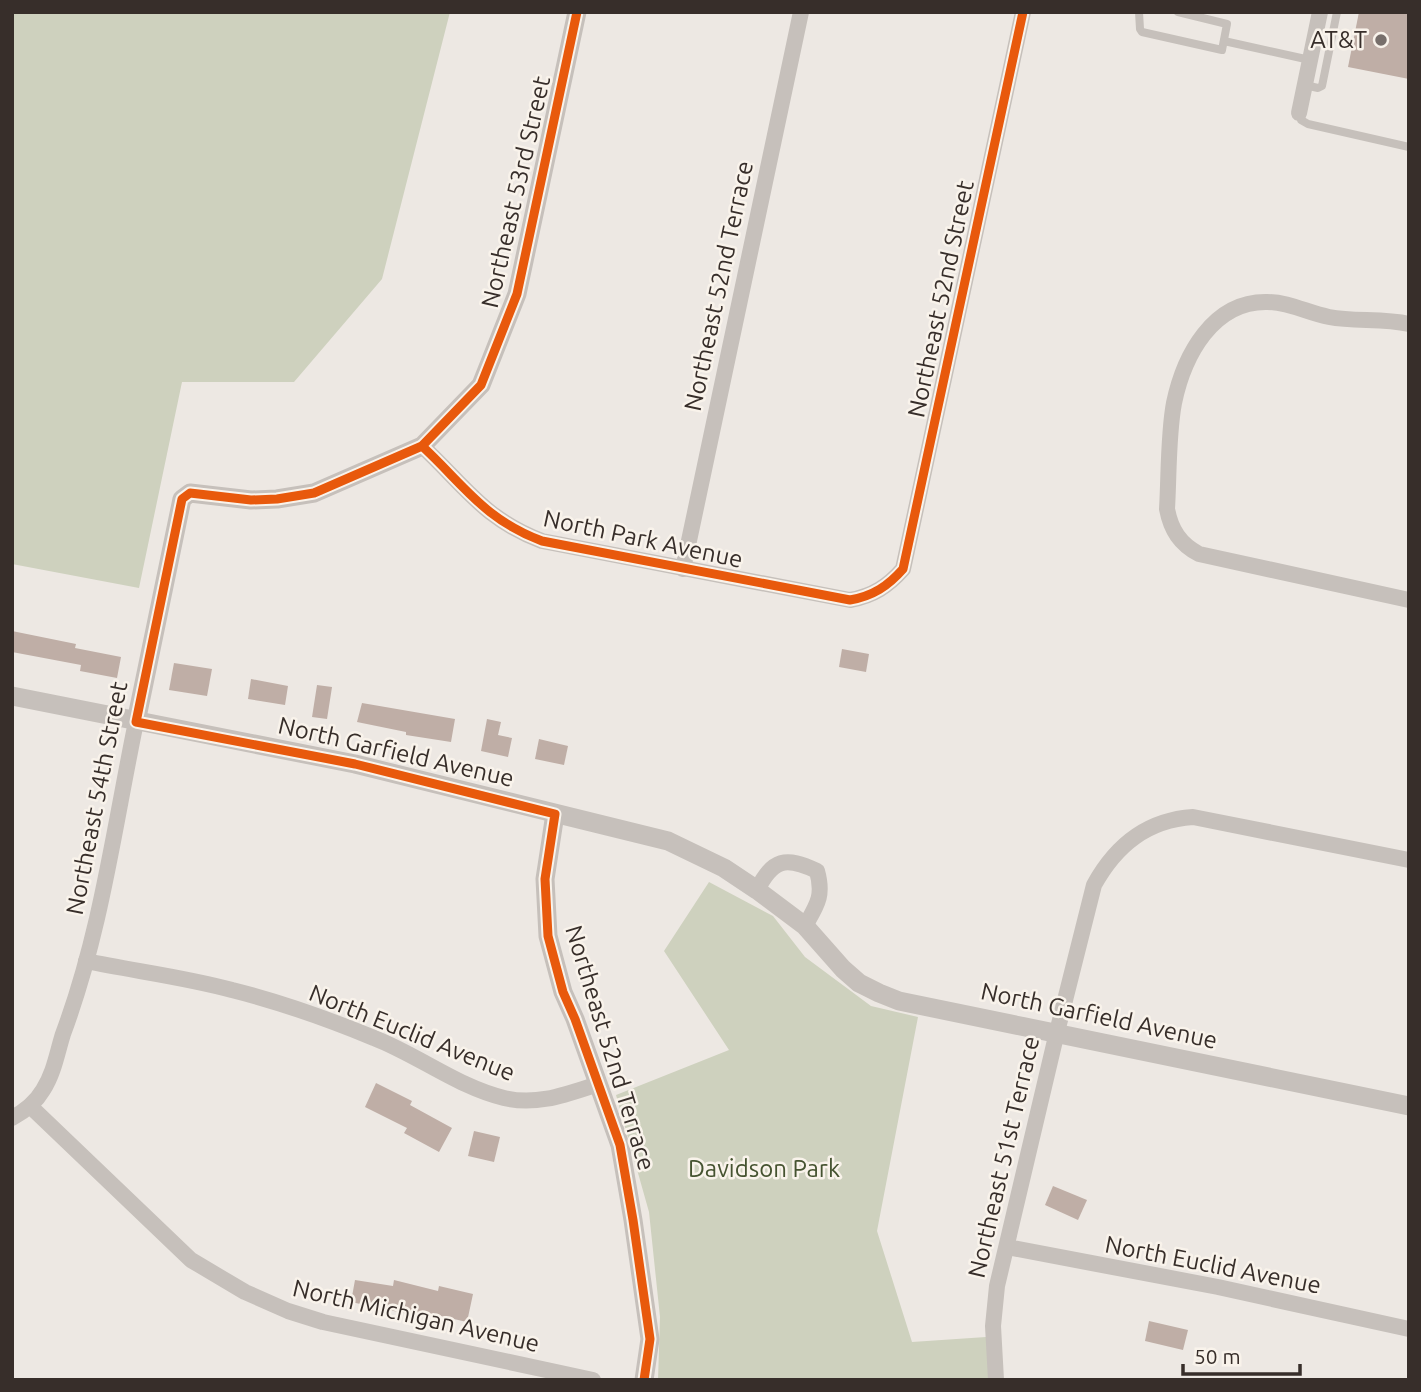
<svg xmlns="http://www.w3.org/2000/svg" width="1421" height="1392" viewBox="0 0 1421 1392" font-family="Ubuntu,sans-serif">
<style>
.green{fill:#ced1be}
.building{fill:#bfaea6}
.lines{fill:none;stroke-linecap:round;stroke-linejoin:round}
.service{stroke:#c6c0bb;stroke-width:8}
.minor{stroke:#c6c0bb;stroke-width:16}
.tertiary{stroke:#c6c0bb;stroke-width:19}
.cycleway-casing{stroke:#f9f3eb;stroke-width:13}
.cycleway{stroke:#e8590c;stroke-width:9}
.poi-dot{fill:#776f6b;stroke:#f9f3eb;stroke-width:2.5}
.labels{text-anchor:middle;stroke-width:5;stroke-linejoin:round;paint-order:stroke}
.poi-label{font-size:24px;fill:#372e2a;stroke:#f9f3eb;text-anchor:end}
.street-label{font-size:24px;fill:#372e2a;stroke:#f9f3eb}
.park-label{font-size:24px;fill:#455330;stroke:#f9f3eb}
</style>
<rect width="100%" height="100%" fill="#ede8e3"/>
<!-- green -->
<g class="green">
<polygon points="12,12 450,12 382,279 294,382 182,382 139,588 12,564"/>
<polygon points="709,882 773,916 805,957 871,1006 918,1017 877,1231 912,1342 986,1337 991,1380 658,1380 660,1317 649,1212 616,1095 729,1050 664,951"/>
</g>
<!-- building -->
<g class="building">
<polygon points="1359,12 1409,12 1409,79 1348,67"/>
<polygon points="12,631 76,644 75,648 121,657 117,678 80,671 81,665 12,652"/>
<polygon points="842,649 869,654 866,672 839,667"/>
<polygon points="174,663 212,669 207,696 169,690"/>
<polygon points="251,679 288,686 285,705 248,699"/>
<polygon points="317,685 332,687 327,719 312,717"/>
<polygon points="362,703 455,719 451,742 406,735 406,732 357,722"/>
<polygon points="487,719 501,722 498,735 512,738 508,757 481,751"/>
<polygon points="539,739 568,746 564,765 535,759"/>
<polygon points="376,1083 412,1101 410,1105 452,1128 439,1152 404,1133 407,1128 365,1107"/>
<polygon points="474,1131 500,1137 494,1162 468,1156"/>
<polygon points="1053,1186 1087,1200 1078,1220 1045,1205"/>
<polygon points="355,1280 393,1286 394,1280 438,1291 439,1286 473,1294 467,1322 423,1312 422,1317 351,1302"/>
<polygon points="1149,1321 1188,1330 1183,1350 1145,1341"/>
</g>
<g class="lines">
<!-- service -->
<g class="service">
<polyline points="1139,12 1140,29 1142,32 1222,50 1227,24 1178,12"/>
<polyline points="1224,41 1310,60"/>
<polyline points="1305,85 1318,88 1322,86 1337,12"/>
<polyline points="1299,113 1301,120 1308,124 1409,147"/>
</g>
<!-- minor -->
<g class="minor">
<polyline points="1299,113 1320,12"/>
<path d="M1409,324C1382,318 1355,322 1329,317C1308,313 1289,302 1267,302C1213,301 1184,355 1174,403C1168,435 1169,476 1167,509C1171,530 1180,544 1199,554L1409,600"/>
<path d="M422,446C465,486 484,519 542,541L850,600C873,596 888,586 903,569L1023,12"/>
<polyline points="683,569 801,12"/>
<path d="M757,890C773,859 785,856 817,871C824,896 817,905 805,926"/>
<path d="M86,961C134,971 185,977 232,990C280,1002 328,1019 374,1038C418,1055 458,1087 504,1098C537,1106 567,1094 598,1084"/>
<polyline points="30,1106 191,1260 245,1292 288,1311 323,1322 593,1380"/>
<path d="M12,1118C25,1111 36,1102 43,1090C54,1073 57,1053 63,1034C101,932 114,828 136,722"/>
<polyline points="1007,1247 1218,1287 1409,1329"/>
<path d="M996,1380L993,1326L997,1286L1057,1032L1094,885C1116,845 1147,820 1193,817L1409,860"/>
</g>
<!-- tertiary -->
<g class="tertiary">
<polyline points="12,696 355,764 668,841 724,868 757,890 805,926 843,969 859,983 879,993 899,1001 1409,1106"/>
<polyline points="136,722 182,499 190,493 251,500 277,499 314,493 422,446 481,385 517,294 577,12"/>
<polyline points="555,814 545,879 548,936 563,992 575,1019 620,1145 633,1220 650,1339 644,1380"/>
</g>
<!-- cycleway casing -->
<g class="cycleway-casing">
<g id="cycleway">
<polyline points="577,12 517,294 481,385 422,446 314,493 277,499 251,500 190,493 182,499 136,722 355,764 555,814 545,879 548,936 563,992 575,1019 620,1145 633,1220 650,1339 644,1380"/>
<path d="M422,446C465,486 484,519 542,541L850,600C873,596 888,586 903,569L1023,12"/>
</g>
</g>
<!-- cycleway -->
<use href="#cycleway" class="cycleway"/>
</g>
<!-- markers -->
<circle class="poi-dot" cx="1381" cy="40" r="7"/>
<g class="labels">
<!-- poi labels -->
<g class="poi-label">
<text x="1367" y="48">AT&amp;T</text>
</g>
<!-- street labels -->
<g class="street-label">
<text transform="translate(516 192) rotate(-77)" y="8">Northeast 53rd Street</text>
<text transform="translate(719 286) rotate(-78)" y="8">Northeast 52nd Terrace</text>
<text transform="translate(941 299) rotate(-78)" y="8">Northeast 52nd Street</text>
<text transform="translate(643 539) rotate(12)" y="8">North Park Avenue</text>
<text transform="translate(396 752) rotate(13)" y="8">North Garfield Avenue</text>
<text transform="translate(97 798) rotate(-79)" y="8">Northeast 54th Street</text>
<text transform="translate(1099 1016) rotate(12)" y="8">North Garfield Avenue</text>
<text transform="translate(412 1033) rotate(22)" y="8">North Euclid Avenue</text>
<text transform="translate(610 1048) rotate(73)" y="8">Northeast 52nd Terrace</text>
<text transform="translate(1004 1157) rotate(-77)" y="8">Northeast 51st Terrace</text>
<text transform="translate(1213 1265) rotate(11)" y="8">North Euclid Avenue</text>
<text transform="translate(416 1316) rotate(13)" y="8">North Michigan Avenue</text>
</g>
<!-- park labels -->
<g class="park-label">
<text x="764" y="1177">Davidson Park</text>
</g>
</g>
<!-- border -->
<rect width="1421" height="1392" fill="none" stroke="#372e2a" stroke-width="28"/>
<!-- scale -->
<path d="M1183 1364v10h117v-10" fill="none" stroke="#372e2a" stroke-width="3.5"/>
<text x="1194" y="1364" font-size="21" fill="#372e2a" stroke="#f9f3eb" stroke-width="5" paint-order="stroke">50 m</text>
</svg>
